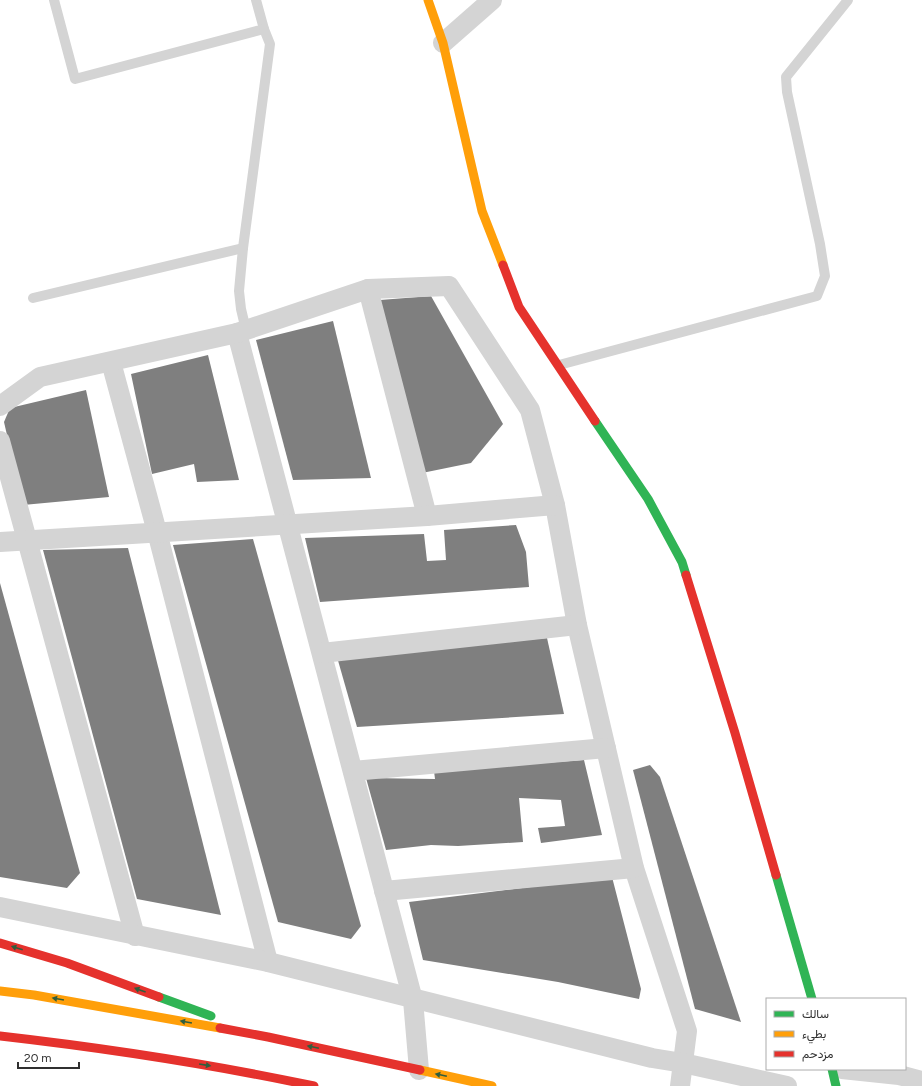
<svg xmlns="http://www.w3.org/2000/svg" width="922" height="1086" viewBox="0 0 922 1086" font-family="Figtree,Vazirmatn,sans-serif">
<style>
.building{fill:#7f7f7f}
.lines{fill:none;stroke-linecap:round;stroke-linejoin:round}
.lane{stroke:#d4d4d4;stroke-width:10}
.street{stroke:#d4d4d4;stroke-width:20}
.fast{stroke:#30b455;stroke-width:9}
.slow{stroke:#ff9f0a;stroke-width:9}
.jam{stroke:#e5322d;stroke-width:9}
.oneway{fill:#305e3d}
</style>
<rect width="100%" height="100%" fill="#fff"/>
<!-- building -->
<g class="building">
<polygon points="431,296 503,424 471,463 422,473 380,300"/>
<polygon points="333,321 371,478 293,480 256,340"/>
<polygon points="208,355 239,480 197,482 194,464 152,474 131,374"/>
<polygon points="86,390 109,497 23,505 4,422 10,408"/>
<polygon points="516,525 526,552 529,587 320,602 305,538 424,534 427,561 446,560 444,530"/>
<polygon points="253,539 361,926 351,939 278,922 173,545"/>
<polygon points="128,548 221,915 137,899 43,550"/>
<polygon points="0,583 80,873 67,888 0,877"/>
<polygon points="547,638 564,714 357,727 337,657"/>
<polygon points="584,760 602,835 541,843 538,828 565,826 561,800 519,798 523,842 458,846 431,845 386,850 366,778 435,779 434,771"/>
<polygon points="650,765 660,777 741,1022 695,1009 633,770"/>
<polygon points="612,877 641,989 639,999 558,982 423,960 409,902"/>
</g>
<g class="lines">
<!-- lane -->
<g class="lane">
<polyline points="54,0 75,79 264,29 256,0"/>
<polyline points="33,298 243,248"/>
<polyline points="246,330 241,309 239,291 243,248 270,44 264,29"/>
<polyline points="559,365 817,296 825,276 820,244 787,92 786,77 848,0"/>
</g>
<!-- street -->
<g class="street">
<polyline points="443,43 492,0"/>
<polyline points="368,289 427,516"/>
<polyline points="237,333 413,1000 419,1070"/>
<polyline points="111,362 157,532 268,962"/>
<polyline points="0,406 40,377 237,333 368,289 449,286 530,410 555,505 577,625 634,868 687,1031 680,1086"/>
<polyline points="0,441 135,936"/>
<polyline points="0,542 427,516 555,505"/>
<polyline points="322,653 577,625"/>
<polyline points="353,771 606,748"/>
<polyline points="384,891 634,868"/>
<polyline points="0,907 268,962 652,1058 683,1063 787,1086"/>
<polyline points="842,1069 899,1075 922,1081"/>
</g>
<!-- fast -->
<g class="fast">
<polyline points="595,421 648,499 682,562 686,575"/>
<polyline points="776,875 812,999"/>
<polyline points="159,997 211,1016"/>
<polyline points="832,1069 836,1086"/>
</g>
<!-- slow -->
<g class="slow">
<polyline points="428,0 443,43 482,211 503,265"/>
<polyline points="0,991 34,995 220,1028"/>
<polyline points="420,1070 492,1086"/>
</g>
<!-- jam -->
<g class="jam">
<polyline points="503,265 519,307 595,421"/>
<polyline points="686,575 735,733 776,875"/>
<polyline points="0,943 67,963 159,997"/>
<polyline points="220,1028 268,1037 420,1070"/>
<path d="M0,1036C105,1048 210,1064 314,1086"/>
</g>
</g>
<!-- one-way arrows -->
<defs><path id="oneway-solid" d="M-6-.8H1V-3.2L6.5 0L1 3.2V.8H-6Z"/></defs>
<g class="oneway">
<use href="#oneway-solid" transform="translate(17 948) rotate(-163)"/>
<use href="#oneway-solid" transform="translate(140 990) rotate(-160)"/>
<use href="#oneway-solid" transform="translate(58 999) rotate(-170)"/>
<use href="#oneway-solid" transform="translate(186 1022) rotate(-170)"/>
<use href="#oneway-solid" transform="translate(313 1047) rotate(-168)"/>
<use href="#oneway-solid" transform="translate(205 1065) rotate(9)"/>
<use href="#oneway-solid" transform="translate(441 1075) rotate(-168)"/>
</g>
<!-- legend -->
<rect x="766" y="998" width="140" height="72" fill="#ffffff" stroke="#acacac"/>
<rect x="774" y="1011" width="20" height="6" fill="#30b455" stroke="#acacac"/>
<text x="802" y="1018" font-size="12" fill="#303030">سالك</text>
<rect x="774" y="1031" width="20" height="6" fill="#ff9f0a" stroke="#acacac"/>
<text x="802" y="1038" font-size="12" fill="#303030">بطيء</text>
<rect x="774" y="1051" width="20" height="6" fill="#e5322d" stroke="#acacac"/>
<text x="802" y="1058" font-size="12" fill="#303030">مزدحم</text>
<!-- scale -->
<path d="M18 1062v6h61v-6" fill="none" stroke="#303030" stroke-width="2"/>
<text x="24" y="1062" font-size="12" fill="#303030" stroke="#ffffff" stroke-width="3" paint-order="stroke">20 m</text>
</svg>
